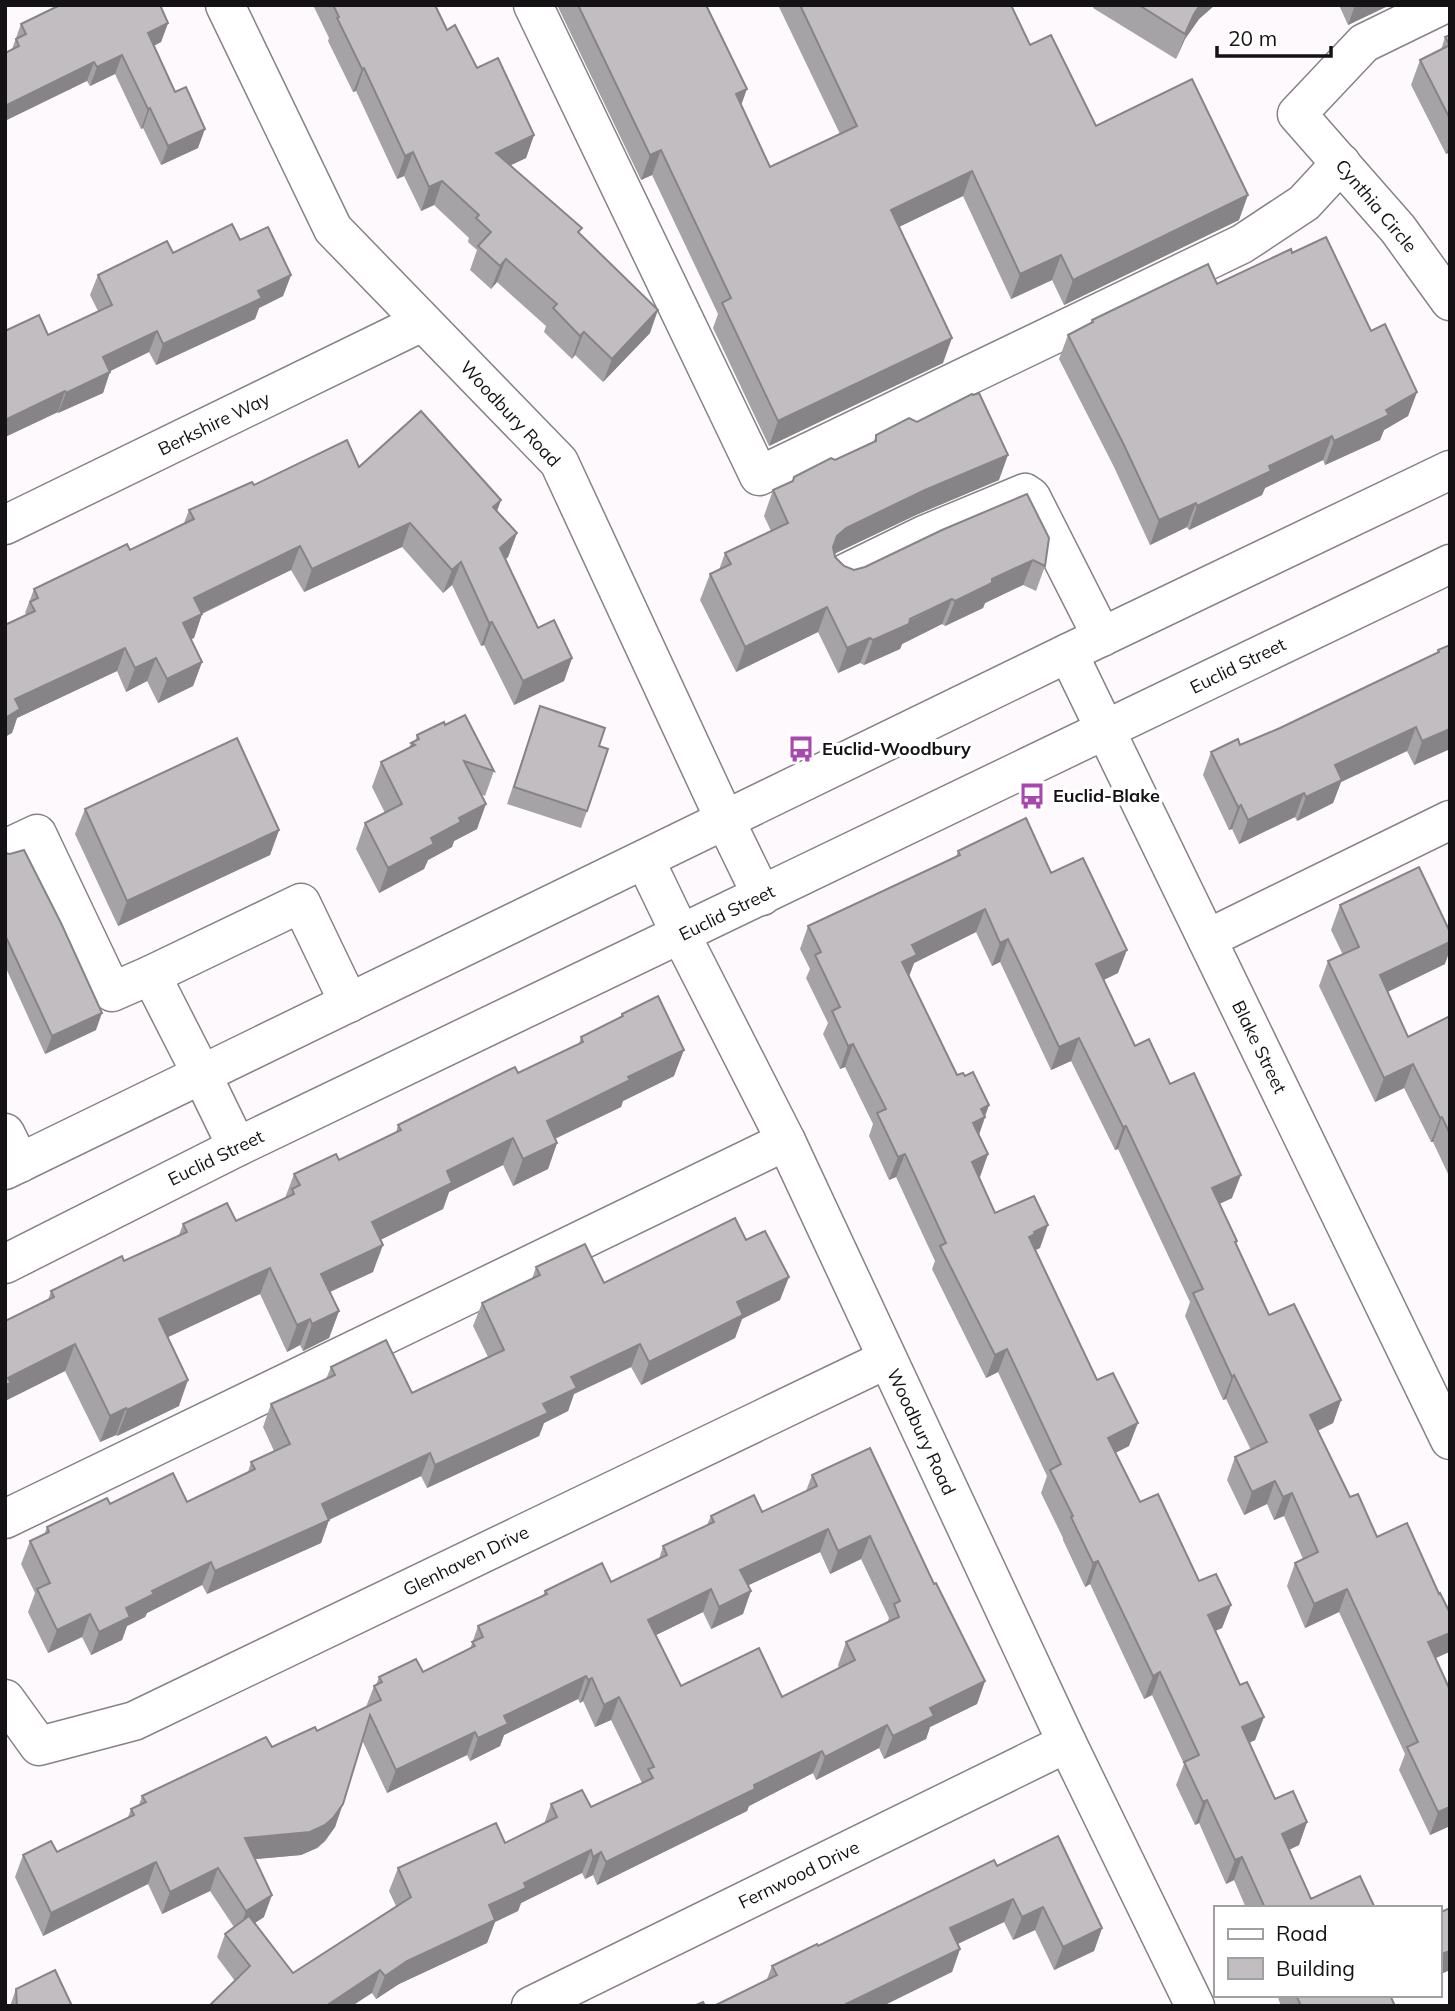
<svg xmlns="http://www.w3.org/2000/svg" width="1455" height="2011" viewBox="0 0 1455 2011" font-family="Mulish,sans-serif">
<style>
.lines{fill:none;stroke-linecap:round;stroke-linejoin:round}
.minor-casing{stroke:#868286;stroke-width:41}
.major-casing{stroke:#868286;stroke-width:41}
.minor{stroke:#fff;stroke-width:38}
.major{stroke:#fff;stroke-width:38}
.wall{fill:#a6a3a6;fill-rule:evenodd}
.shaded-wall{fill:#878487}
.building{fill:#c1bdc1;stroke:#878487;stroke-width:2;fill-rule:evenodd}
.labels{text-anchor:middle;stroke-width:7;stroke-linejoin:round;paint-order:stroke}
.street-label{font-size:18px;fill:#141214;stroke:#fff}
.poi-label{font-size:18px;font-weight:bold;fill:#141214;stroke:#fff;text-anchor:start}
</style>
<rect width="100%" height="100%" fill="#fdf9fd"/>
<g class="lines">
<!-- minor casing -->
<g class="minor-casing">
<g id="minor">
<polyline points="225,5 333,229 559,462 725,820 762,896"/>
<polyline points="533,5 759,476 1242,244 1304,203 1341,163"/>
<polyline points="1442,5 1364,43 1297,114 1398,229 1450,301"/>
<polyline points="5,525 422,322"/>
<polyline points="846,573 924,535 1025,493 1031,497 1102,637"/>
<polyline points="1068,653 1450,1440"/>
<polyline points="5,849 37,834 112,992 151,975 202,1075"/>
<polyline points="645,860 681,935 786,1141 1067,1743 1195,2006"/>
<polyline points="1207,939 1450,820"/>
<polyline points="151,975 301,903 349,1003"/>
<polyline points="5,1133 20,1163"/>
<polyline points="5,1519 786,1141"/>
<polyline points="5,1699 39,1746 134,1721 887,1359"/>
<polyline points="531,2006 1067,1743"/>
</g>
</g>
<!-- major casing -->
<g class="major-casing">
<g id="major">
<polyline points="202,1075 237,1147"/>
<polyline points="5,1170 1068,653 1450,470"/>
<polyline points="5,1264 237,1147 1450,564"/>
</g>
</g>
<!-- minor -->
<use href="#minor" class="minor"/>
<!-- major -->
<use href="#major" class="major"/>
</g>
<!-- wall -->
<g class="wall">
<polygon points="313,5 435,5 447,30 477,68 534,135 526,158 511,165 580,233 650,333 603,382 575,355 572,359 544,332 546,326 497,282 491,289 470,270 477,250 468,242 469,238 434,205 421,211 404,176 397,179 356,91 353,92 328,41 329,38"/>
<polygon points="557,5 706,5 741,106 770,167 840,134 779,7 780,5 1011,5 1030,45 1096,126 1239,220 1064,305 1052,280 1011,299 963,196 899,227 943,363 769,446 713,328 718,314 652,175 641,180"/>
<polygon points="1094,5 1215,5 1199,19 1185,39 1176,59 1093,8"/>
<polygon points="1339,5 1390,5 1348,25"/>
<polygon points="168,23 161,42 154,46 198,148 161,165 143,128 141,129 115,74 90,86 87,81 12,49 21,24"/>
<polygon points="1450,35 1450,152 1446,154 1411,85 1420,60 1441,50 1445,37"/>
<polygon points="240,240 291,275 283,296 259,308 255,319 156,365 149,352 110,371 103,393 58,413 58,412 5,437 5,331 48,335 98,311 90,295 98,275 173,253"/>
<polygon points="1292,253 1371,331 1417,392 1408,416 1384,430 1380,440 1325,465 1323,460 1265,488 1262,495 1189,530 1187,527 1150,545 1114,467 1059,359 1068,335 1091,323 1092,320 1217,284"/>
<polygon points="876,435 999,480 916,515 836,553 835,555 835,557 844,566 854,570 865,567 1027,494 1045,566 1036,591 1023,585 985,603 983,608 945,626 942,624 902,644 900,649 864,665 860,663 838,673 818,632 736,672 700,600 710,574 719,570 725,553 771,531 764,516 773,490 873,443"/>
<polygon points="359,467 501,500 497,511 517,533 508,557 505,559 538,628 572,658 564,681 514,705 484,645 481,646 452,585 443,593 402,547 304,592 291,570 202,614 194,638 191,639 202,662 193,686 158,703 147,681 126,692 117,671 17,718 12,733 26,614 25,613 34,589 130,550 184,523 189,510 254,485"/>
<polygon points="1450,645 1450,749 1414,765 1407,751 1341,782 1333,803 1297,821 1295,817 1239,844 1232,829 1229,830 1203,775 1211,752 1240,745 1280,728 1437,653 1438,650"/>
<polygon points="540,706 599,746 587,811 581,828 507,804"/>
<polygon points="445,725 494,771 485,796 482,795 477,829 454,841 452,847 428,860 424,869 379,893 356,849 365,823 385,813 372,787 381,762 409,748 411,743 415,741 417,735"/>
<polygon points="85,809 279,830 270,855 118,926 75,834"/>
<polygon points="958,851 1051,873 1118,973 1104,980 1135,1046 1170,1084 1232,1198 1219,1204 1237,1241 1236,1245 1269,1315 1341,1400 1333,1423 1318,1431 1350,1497 1377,1537 1439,1594 1450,1613 1450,1650 1449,1652 1436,1658 1450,1826 1430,1835 1399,1770 1405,1754 1339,1612 1305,1628 1287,1586 1295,1563 1303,1559 1284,1516 1274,1520 1267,1504 1244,1515 1227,1480 1235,1457 1251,1450 1226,1399 1223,1400 1185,1316 1190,1302 1118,1149 1115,1150 1071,1061 1051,1070 1000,962 992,966 976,932 914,963 909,977 957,1075 965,1076 989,1105 979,1135 988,1154 979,1178 995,1213 1040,1248 1035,1250 1129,1446 1115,1453 1140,1502 1199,1581 1231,1605 1222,1628 1215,1631 1240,1685 1264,1717 1255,1740 1249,1743 1275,1799 1307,1822 1299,1845 1289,1850 1311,1899 1375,1908 1246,1908 1234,1880 1226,1884 1199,1823 1195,1825 1176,1785 1184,1764 1152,1695 1144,1699 1090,1584 1085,1587 1063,1540 1063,1538 1041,1493 1047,1476 998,1372 986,1378 932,1269 935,1261 896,1177 889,1180 869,1136 873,1124 845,1067 840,1069 823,1034 828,1023 806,978 810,969 800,949 808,926 956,857"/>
<polygon points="5,853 96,1030 45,1054 5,966"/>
<polygon points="1340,905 1445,964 1387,992 1408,1037 1450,1020 1450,1178 1433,1142 1431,1142 1404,1088 1375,1102 1319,986 1328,961 1343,955 1331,930"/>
<polygon points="622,1014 674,1076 623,1101 621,1107 555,1139 557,1143 548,1169 513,1186 503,1165 449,1192 443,1209 380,1240 373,1272 330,1292 339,1311 329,1338 303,1351 300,1345 287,1352 260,1294 168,1337 179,1406 117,1436 116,1435 100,1442 65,1371 5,1401 5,1321 48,1300 51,1291 124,1261 179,1235 183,1224 236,1221 285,1198 294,1174 339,1160 396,1132 398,1125 518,1073 579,1044 581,1037 620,1018"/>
<polygon points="746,1240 780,1300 742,1319 735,1338 641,1385 631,1367 574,1394 568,1411 544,1423 539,1436 427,1488 421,1476 329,1520 321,1543 207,1594 202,1585 147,1613 145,1617 127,1626 122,1640 91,1655 82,1637 48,1653 28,1612 35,1593 21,1564 30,1541 44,1535 47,1527 110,1504 187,1502 248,1472 251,1462 274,1451 263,1427 271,1404 326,1379 331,1367 412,1393 488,1357 473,1326 482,1303 532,1279 536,1267 604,1283"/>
<path d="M812,1475L934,1584L985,1681L977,1704L930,1727L926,1739L884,1759L879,1748L816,1780L813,1773L749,1806L747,1811L597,1885L593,1875L585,1879L582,1873L521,1903L518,1911L495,1922L487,1943L399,1984L376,1999L372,1993L235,1981L217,1957L225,1934L234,1927L210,1891L162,1914L148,1884L43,1936L15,1877L23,1855L57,1852L128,1817L131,1809L139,1805L142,1796L317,1731L366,1707L374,1686L376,1685L379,1677L423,1672L470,1649L478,1626L543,1596L545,1591L611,1582L659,1559L663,1546L707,1525L711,1516L762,1512L806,1491ZM820,1552L830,1574L861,1559L889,1618L887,1623L846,1642L838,1665L839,1668L782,1697L681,1686L656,1635L703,1612L711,1629L743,1614L748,1585ZM578,1699L580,1703L583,1701L595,1727L611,1720L642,1783L591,1807L551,1804L544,1824L505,1843L398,1868L389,1891L396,1906L293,1973L255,1923L264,1917L255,1859L301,1855L317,1848L325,1841L335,1827L362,1740L387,1793L467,1755L470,1761L500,1746L504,1735Z"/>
<polygon points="997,1866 1102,1928 1094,1951 1054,1970 1035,1930 1013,1940 1004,1922 958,1944 960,1949 952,1972 767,1979 772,1966"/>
<polygon points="16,1989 72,2006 10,2006"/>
<polygon points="1277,1995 1394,1995 1391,1997 1395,2006 1281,2006"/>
</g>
<!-- shaded-wall -->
<g class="shaded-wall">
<polygon points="1200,5 1215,5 1199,19 1185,39 1176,59 1194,14"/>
<polygon points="1355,5 1390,5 1348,25"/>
<polygon points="168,23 161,42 140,52 148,33"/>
<polygon points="122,55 115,74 90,86 97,67"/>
<polygon points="94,62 87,81 5,121 5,106"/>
<polygon points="364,68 356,91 353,92 362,69"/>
<polygon points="747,89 738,114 736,94"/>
<polygon points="150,108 143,128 141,129 148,109"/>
<polygon points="205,129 198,148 161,165 168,146"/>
<polygon points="534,135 526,158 488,176 496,153"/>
<polygon points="1450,143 1450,152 1446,154"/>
<polygon points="661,150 652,175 641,180 650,155"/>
<polygon points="413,152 404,176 397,179 405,156"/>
<polygon points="972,171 963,196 882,235 891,210"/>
<polygon points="442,181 434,205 421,211 429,187"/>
<polygon points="1248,195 1239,220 1064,305 1073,280"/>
<polygon points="1061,255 1052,280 1011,299 1020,274"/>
<polygon points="506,259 497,282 491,289 500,266"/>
<polygon points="291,275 283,296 259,308 255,319 156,365 163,344 258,291"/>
<polygon points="658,310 650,333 603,382 612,359"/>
<polygon points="157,331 149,352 96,378 103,357"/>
<polygon points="584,332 575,355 572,359 580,336"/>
<polygon points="952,338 943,363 769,446 778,421"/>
<polygon points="110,372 103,393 58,413 66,393"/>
<polygon points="65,391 58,412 5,437 5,420"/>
<polygon points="1417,392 1408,416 1384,430 1380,440 1325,465 1334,441"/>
<polygon points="1332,436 1323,460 1265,488 1262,495 1189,530 1197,506 1269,466"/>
<polygon points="1008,455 999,480 916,515 836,553 828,561 837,536 846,528 925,490"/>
<polygon points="501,500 492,524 493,507"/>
<polygon points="1196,503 1187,527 1150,545 1159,520"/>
<polygon points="410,523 402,547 304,592 312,569"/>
<polygon points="517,533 508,557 492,572 500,548"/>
<polygon points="300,546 291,570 186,621 194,598"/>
<polygon points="1033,560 1023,585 985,603 983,608 945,626 955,601 992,579"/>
<polygon points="461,562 452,585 443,593 452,570"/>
<polygon points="952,599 942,624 902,644 900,649 864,665 873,640"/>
<polygon points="827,607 818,632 736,672 745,647"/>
<polygon points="202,614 194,638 175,647 183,623"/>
<polygon points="492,622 484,645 481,646 489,623"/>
<polygon points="870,638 860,663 838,673 847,648"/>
<polygon points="125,648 117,671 17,718 12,733 5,737 5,718 15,699"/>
<polygon points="156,658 147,681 126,692 135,668"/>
<polygon points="572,658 564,681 514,705 523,681"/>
<polygon points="202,662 193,686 158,703 167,679"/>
<polygon points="1416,727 1407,751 1341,782 1333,803 1297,821 1306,797 1335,765"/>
<polygon points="1450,729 1450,749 1414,765 1422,741"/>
<polygon points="1304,793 1295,817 1239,844 1248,820"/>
<polygon points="486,804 477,829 454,841 452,847 428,860 424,869 379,893 388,868 459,818"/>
<polygon points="1241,805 1232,829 1229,830 1238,807"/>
<polygon points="279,830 270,855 118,926 127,901"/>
<polygon points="985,909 976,932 914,963 908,978 902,962 912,945"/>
<polygon points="1008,939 1000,962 992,966 1000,943"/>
<polygon points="1450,942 1450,950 1445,964 1371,1000 1380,975"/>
<polygon points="1127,950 1118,973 1088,987 1096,964"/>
<polygon points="102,1013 96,1030 45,1054 52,1036"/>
<polygon points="1079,1038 1071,1061 1051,1070 1059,1047"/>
<polygon points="853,1044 845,1067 840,1069 848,1046"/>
<polygon points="684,1050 674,1076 623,1101 621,1107 537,1147 547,1121 628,1077"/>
<polygon points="1413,1064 1404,1088 1375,1102 1384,1078"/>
<polygon points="989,1105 984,1118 985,1117 977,1140 973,1123 981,1109"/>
<polygon points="1442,1117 1433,1142 1431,1142 1440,1118"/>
<polygon points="1126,1126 1118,1149 1115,1150 1123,1127"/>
<polygon points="513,1138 503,1165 449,1192 443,1209 362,1249 372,1222 447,1171"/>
<polygon points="557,1143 548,1169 513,1186 523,1159"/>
<polygon points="905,1154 896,1177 889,1180 898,1157"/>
<polygon points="988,1154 980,1177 963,1185 972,1162"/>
<polygon points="1241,1175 1232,1198 1204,1211 1212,1188"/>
<polygon points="1048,1225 1040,1248 1027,1254 1029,1237 1034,1232"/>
<polygon points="383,1245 373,1272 312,1300 321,1274"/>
<polygon points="270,1268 260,1294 149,1346 159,1319"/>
<polygon points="789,1277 780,1300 742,1319 735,1338 641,1385 649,1362 737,1302"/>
<polygon points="339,1311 329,1338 303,1351 312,1324"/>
<polygon points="310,1319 300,1345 287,1352 297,1325"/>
<polygon points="75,1344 65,1371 5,1401 5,1385 8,1378"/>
<polygon points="640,1344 631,1367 574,1394 568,1411 544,1423 539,1436 427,1488 435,1465 543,1404 571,1377"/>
<polygon points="1007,1349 998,1372 986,1378 995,1355"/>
<polygon points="1234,1375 1226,1399 1223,1400 1232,1377"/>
<polygon points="188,1380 179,1406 117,1436 127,1410"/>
<polygon points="1341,1400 1333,1423 1302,1438 1310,1415"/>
<polygon points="126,1408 116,1435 100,1442 110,1416"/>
<polygon points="1138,1423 1129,1446 1099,1461 1108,1438"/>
<polygon points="430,1453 421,1476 324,1522 329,1520 321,1543 207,1594 215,1571 322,1504"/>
<polygon points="1275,1481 1267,1504 1244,1515 1252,1492"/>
<polygon points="1292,1493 1284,1516 1274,1520 1283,1497"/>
<polygon points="828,1529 820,1552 732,1593 740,1570"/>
<polygon points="870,1536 861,1559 830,1574 838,1551"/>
<polygon points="1098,1561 1090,1584 1085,1587 1093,1563"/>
<polygon points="211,1562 202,1585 147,1613 145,1617 127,1626 122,1640 91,1655 99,1632 126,1608 152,1591"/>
<polygon points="711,1589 703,1612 640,1643 648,1620"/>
<polygon points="1347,1589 1339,1612 1305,1628 1314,1604"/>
<polygon points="751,1591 743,1614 711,1629 719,1607"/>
<polygon points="1231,1605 1222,1628 1199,1638 1208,1615"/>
<polygon points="90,1614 82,1637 48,1653 57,1630"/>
<polygon points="1450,1633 1449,1652 1420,1665 1428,1642"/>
<polygon points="1160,1672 1152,1695 1144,1699 1153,1676"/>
<polygon points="586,1676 578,1699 504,1735 500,1746 470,1761 478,1738 504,1716"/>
<polygon points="592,1678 583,1701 580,1703 588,1680"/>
<polygon points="985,1681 977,1704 930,1727 926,1739 884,1759 893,1736 930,1708"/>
<polygon points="619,1697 611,1720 595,1727 604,1705"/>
<polygon points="1264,1717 1255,1740 1234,1750 1242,1727"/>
<polygon points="887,1725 879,1748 816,1780 825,1757"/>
<polygon points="475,1732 467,1755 387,1793 396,1770"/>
<polygon points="822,1751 813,1773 749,1806 747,1811 597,1885 606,1862"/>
<polygon points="1207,1800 1199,1823 1195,1825 1203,1802"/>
<polygon points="343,1804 335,1827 325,1841 317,1848 301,1855 236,1861 245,1838"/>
<polygon points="1450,1807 1450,1826 1430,1835 1438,1812"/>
<polygon points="1307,1822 1299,1845 1274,1857 1282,1834"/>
<polygon points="591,1850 582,1873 521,1903 518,1911 495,1922 487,1943 399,1984 376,1999 385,1976 524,1883"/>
<polygon points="601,1852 593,1875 585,1879 593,1857"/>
<polygon points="1242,1857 1234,1880 1226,1884 1235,1860"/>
<polygon points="156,1862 148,1884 43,1936 51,1913"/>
<polygon points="218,1868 210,1891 162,1914 170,1892"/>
<polygon points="272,1895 264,1917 238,1934 246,1911"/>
<polygon points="1013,1899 1004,1922 942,1951 950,1928"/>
<polygon points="1043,1907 1035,1930 1013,1940 1022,1917"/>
<polygon points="1102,1928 1094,1951 1054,1970 1063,1947"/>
<polygon points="960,1949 952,1972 883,2006 846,2006 846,2004"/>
<polygon points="1450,1951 1450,1970 1439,1975 1439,1955"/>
<polygon points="380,1970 372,1993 352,2006 326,2006"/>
</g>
<!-- building -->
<g class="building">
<polygon points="60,5 160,5 168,23 148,33 175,92 186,87 205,129 168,146 150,108 148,109 122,55 97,67 94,62 5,106 5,53 19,46 16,39 26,34 21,24"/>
<polygon points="333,5 435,5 447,30 455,25 477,68 498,58 534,135 496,153 582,228 578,232 658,310 612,359 584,332 580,336 553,308 557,304 506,259 500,266 478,246 491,232 476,218 479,215 442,181 429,187 413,152 405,156 364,68 362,69 337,18 339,17"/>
<polygon points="578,5 706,5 747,89 736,94 770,167 857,126 800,5 1011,5 1030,45 1051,35 1096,126 1192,79 1248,195 1073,280 1061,255 1020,274 972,171 891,210 952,338 778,421 722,303 731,298 661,150 650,155"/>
<polygon points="1139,5 1200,5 1194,14 1185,34"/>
<polygon points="1450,35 1450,119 1420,60 1450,45 1445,37"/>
<polygon points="232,224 240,240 268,227 291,275 258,291 262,298 163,344 157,331 103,357 110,372 66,393 65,391 5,420 5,331 39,315 48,335 112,305 98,275 167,241 173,253"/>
<polygon points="1326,237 1371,331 1385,324 1417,392 1386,410 1389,415 1334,441 1332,436 1269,466 1271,471 1197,506 1196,503 1159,520 1123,443 1068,335 1093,322 1092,320 1208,264 1217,284 1291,249 1292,253"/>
<polygon points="979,393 1008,455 925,490 846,528 837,536 833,547 835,557 844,566 854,570 865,567 942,530 1027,494 1049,538 1045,566 1033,560 992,579 992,583 955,601 952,599 910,619 909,624 873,640 870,638 847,648 827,607 745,647 710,574 731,564 725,553 788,523 773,490 793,481 794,477 831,458 835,460 876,441 876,435 909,418 917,422 972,394 973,395"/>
<polygon points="421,411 501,500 493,507 517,533 500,548 538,628 554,620 572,658 523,681 492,622 489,623 461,562 452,570 410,523 312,569 300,546 194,598 202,614 183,623 202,662 167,679 156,658 135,668 125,648 15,699 20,709 5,718 5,625 35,611 30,602 38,598 34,589 127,544 130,550 194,519 189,510 252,482 254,485 347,440 359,467"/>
<polygon points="1450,645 1450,729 1422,741 1416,727 1335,765 1342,780 1306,797 1304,793 1248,820 1241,805 1238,807 1211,752 1238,739 1240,745 1280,728 1439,652 1438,650"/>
<polygon points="540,706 605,728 599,746 608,749 587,811 514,787"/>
<polygon points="465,715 494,771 464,761 486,804 459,818 461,822 431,838 434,844 388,868 365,823 402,804 381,762 415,745 411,743 419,739 417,735 444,722 445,725"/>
<polygon points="237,738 279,830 127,901 85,809"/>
<polygon points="1026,818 1051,873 1083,858 1127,950 1096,964 1135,1046 1149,1039 1170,1084 1194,1073 1241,1175 1212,1188 1237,1241 1235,1242 1269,1315 1294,1304 1341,1400 1310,1415 1350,1497 1358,1494 1377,1537 1407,1523 1439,1594 1440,1593 1450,1613 1450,1633 1428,1642 1450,1690 1450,1807 1438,1812 1407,1747 1418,1742 1347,1589 1314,1604 1295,1563 1318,1552 1292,1493 1283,1497 1275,1481 1252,1492 1235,1457 1267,1442 1234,1375 1232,1377 1193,1293 1203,1289 1126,1126 1123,1127 1079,1038 1059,1047 1008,939 1000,943 985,909 912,945 917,955 902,962 957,1075 963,1073 965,1076 973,1072 989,1105 981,1109 985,1117 973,1123 988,1154 972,1162 995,1213 1034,1196 1048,1225 1034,1232 1035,1234 1029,1237 1097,1380 1113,1373 1138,1423 1108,1438 1140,1502 1158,1494 1199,1581 1216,1574 1231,1605 1208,1615 1240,1685 1247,1682 1264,1717 1242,1727 1275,1799 1293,1791 1307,1822 1282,1834 1311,1899 1360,1876 1375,1908 1265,1908 1242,1857 1235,1860 1207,1800 1203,1802 1184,1762 1199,1755 1160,1672 1153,1676 1098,1561 1093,1563 1071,1517 1073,1516 1050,1470 1061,1464 1007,1349 995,1355 940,1246 946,1243 905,1154 898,1157 877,1113 886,1109 853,1044 848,1046 832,1011 840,1007 815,955 821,952 808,926 960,855 958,851"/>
<polygon points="24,850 61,923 102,1013 52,1036 5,935 5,853 10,854"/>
<polygon points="1419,867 1450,932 1450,942 1380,975 1408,1037 1448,1017 1450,1020 1450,1134 1442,1117 1440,1118 1413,1064 1384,1078 1328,961 1359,947 1340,905"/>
<polygon points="658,996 684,1050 628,1077 630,1080 547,1121 557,1143 523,1159 513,1138 447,1171 452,1183 372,1222 383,1245 321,1274 339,1311 312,1324 310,1319 297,1325 270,1268 159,1319 188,1380 127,1410 126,1408 110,1416 75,1344 8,1378 11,1383 5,1385 5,1321 54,1297 51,1291 122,1256 124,1261 187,1232 183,1224 227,1203 236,1221 294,1194 292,1189 300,1185 294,1174 336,1154 339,1160 401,1130 398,1125 515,1067 518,1073 583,1042 581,1037 623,1016 622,1014"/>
<polygon points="735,1218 746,1240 765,1231 789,1277 737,1302 743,1315 649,1362 640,1344 571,1377 577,1388 543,1404 548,1413 435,1465 430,1453 322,1504 329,1520 215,1571 211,1562 152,1591 154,1594 126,1608 130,1617 99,1632 90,1614 57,1630 37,1589 50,1583 30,1541 49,1532 47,1527 107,1498 110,1504 173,1473 187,1502 255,1469 251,1462 290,1444 271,1404 335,1375 331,1367 386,1340 412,1393 504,1350 482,1303 540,1275 536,1267 585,1244 604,1283"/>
<path d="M870,1448L934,1584L936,1583L985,1681L930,1708L934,1716L893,1736L887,1725L825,1757L822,1751L754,1785L755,1789L606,1862L601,1852L593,1857L591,1850L524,1883L526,1888L489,1905L495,1920L407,1961L385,1976L380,1970L326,2006H209L250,1966L225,1934L249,1916L293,1973L411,1897L398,1868L496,1823L505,1843L557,1817L551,1804L582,1790L591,1807L653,1778L648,1769L654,1767L619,1697L604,1705L592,1678L588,1680L586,1676L504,1716L508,1724L478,1738L475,1732L396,1770L370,1715L343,1804L333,1818L325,1825L310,1832L245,1838L272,1895L246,1911L218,1868L170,1892L156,1862L51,1913L23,1855L51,1841L57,1852L134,1815L131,1809L146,1802L142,1796L266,1737L272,1747L315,1727L317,1731L381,1700L374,1686L382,1682L379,1677L416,1659L423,1672L475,1646L472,1642L483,1637L478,1626L547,1594L545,1591L602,1563L611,1582L667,1555L663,1546L714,1522L711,1516L754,1495L762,1512L817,1486L812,1475ZM828,1529L838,1551L870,1536L900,1601L894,1604L899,1617L846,1642L855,1660L782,1697L759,1648L681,1686L648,1620L711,1589L719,1607L751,1591L740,1570Z"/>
<polygon points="1058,1836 1102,1928 1063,1947 1043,1907 1022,1917 1013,1899 950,1928 960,1949 846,2004 847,2006 714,2006 777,1975 772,1966 817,1944 818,1946 994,1860 997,1866"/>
<polygon points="1450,1908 1450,1951 1439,1955 1439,1913"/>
<polygon points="55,1970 72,2006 17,2006 16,1989"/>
<polygon points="1296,1995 1390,1995 1395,2006 1301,2006"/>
<polygon points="703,2002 705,2006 694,2006"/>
</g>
<!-- icons -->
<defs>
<g id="bus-bare" transform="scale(2.1)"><path d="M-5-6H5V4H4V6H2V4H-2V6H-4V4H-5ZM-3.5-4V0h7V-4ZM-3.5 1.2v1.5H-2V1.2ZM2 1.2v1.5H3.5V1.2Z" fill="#a847ae" stroke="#fff" stroke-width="2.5" paint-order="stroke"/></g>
</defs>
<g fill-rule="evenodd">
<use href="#bus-bare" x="801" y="749"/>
<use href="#bus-bare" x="1032" y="796"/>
</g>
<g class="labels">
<!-- street labels -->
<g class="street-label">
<text transform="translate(1376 206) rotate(50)" y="6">Cynthia Circle</text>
<text transform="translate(510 414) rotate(47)" y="6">Woodbury Road</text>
<text transform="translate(214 424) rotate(-26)" y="6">Berkshire Way</text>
<text transform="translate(1238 666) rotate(-26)" y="6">Euclid Street</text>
<text transform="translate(727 913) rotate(-26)" y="6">Euclid Street</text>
<text transform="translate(1259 1047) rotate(64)" y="6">Blake Street</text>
<text transform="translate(216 1158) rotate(-26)" y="6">Euclid Street</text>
<text transform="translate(921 1432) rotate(65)" y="6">Woodbury Road</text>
<text transform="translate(466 1561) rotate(-26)" y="6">Glenhaven Drive</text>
<text transform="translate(799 1875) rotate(-26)" y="6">Fernwood Drive</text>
</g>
<!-- poi labels -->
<g class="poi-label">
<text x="822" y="755">Euclid-Woodbury</text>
<text x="1053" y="802">Euclid-Blake</text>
</g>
</g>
<!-- border -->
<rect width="1455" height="2011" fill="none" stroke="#141214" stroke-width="14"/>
<!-- legend -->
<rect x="1214" y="1906" width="228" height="91" fill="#ffffff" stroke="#a1a0a1" stroke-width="2"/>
<rect x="1228" y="1929" width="35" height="10" fill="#ffffff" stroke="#a1a0a1" stroke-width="2"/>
<text x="1276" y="1941" font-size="21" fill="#141214">Road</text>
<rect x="1228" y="1958" width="35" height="21" fill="#c1bdc1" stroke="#a1a0a1" stroke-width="2"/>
<text x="1276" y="1976" font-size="21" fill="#141214">Building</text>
<!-- scale -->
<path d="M1217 46v10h114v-10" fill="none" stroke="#141214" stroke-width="3.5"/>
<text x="1228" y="46" font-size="21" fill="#141214" stroke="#ffffff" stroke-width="5" paint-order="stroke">20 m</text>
</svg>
